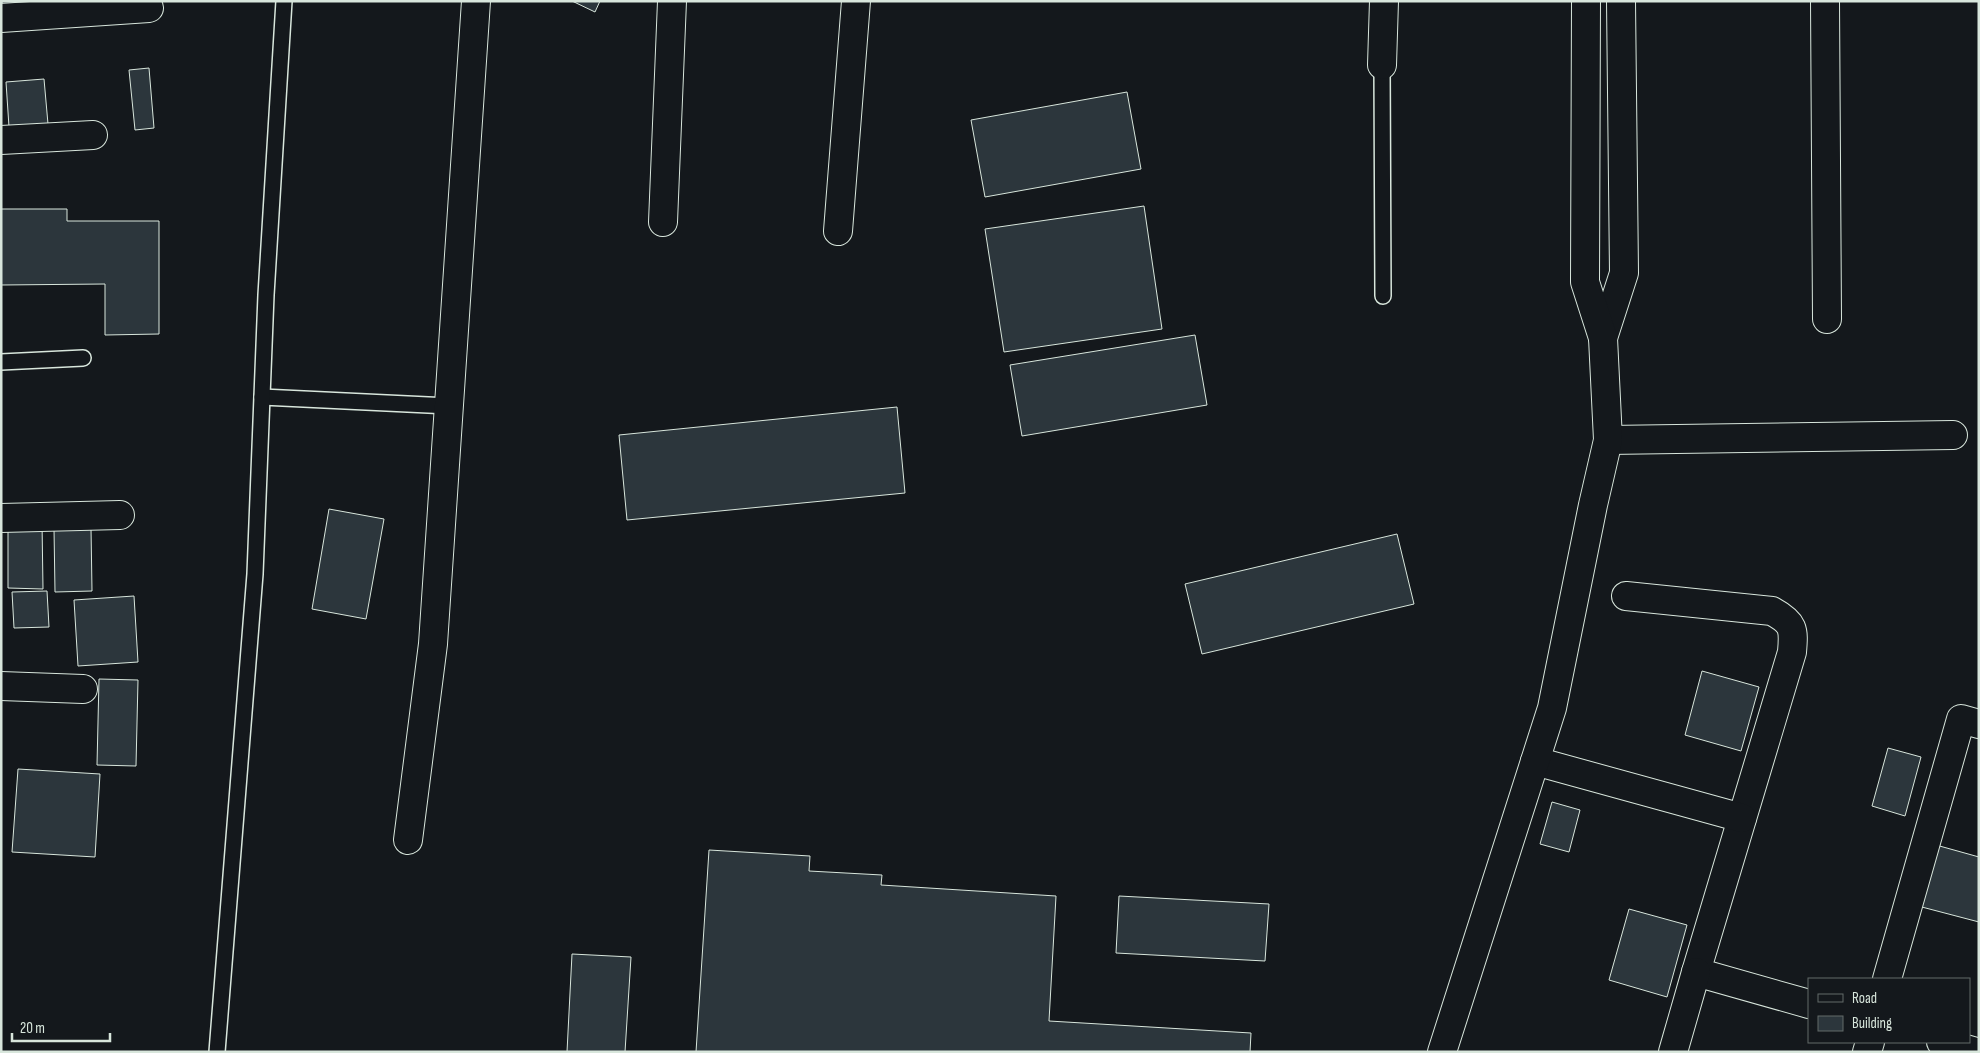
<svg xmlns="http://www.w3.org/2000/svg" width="1980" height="1053" viewBox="0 0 1980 1053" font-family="'Sofia Sans Condensed',sans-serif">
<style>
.building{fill:#2c363c;stroke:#d8e6dc}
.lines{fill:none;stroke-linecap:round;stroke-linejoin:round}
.service-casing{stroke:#d8e6dc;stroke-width:18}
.minor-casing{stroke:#d8e6dc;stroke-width:30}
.tertiary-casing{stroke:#d8e6dc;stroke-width:30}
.service{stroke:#14181c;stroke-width:15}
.minor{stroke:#14181c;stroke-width:28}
.tertiary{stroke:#14181c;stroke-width:28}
</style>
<rect width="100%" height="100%" fill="#14181c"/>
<!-- building -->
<g class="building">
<polygon points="2,1 44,1 44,3 2,4"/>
<polygon points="572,1 600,1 595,12"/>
<polygon points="149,68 154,128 135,130 129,70"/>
<polygon points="44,79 48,124 9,127 6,82"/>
<polygon points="1127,92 1141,169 985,197 971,120"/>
<polygon points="1144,206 1162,329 1004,352 985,229"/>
<polygon points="1,209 67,209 67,221 159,221 159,334 105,335 105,284 1,285"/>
<polygon points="1195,335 1207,405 1022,436 1010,365"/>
<polygon points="897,407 905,493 627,520 619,435"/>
<polygon points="329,509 384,519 366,619 312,609"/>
<polygon points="8,522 42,522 43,589 8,588"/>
<polygon points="91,528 92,591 55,592 54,529"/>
<polygon points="1397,534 1414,604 1202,654 1185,584"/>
<polygon points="47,591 49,627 14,628 12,592"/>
<polygon points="134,596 138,662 78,666 74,600"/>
<polygon points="1702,671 1759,687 1741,751 1685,735"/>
<polygon points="99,679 138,680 136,766 97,765"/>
<polygon points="1888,748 1921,757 1905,816 1872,806"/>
<polygon points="18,769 100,774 95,857 12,852"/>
<polygon points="1552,802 1580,810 1569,852 1540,844"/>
<polygon points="1936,845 1979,857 1979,922 1918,906"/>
<polygon points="709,850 810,856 809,871 882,875 881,885 1056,896 1049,1021 1251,1033 1250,1052 696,1052"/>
<polygon points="1119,896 1269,904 1265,961 1116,953"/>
<polygon points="1629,909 1687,925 1667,997 1609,980"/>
<polygon points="572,954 631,957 625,1052 567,1052"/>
</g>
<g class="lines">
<!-- service casing -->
<g class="service-casing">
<g id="service">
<polyline points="1382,65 1383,296"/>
<polyline points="1,362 83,358"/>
<polyline points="262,397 449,406"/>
<polyline points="217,1052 255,574 266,295 284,1"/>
</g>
</g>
<!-- minor casing -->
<g class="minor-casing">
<g id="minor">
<polyline points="1825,1 1827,319"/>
<polyline points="1,18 149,8"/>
<polyline points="1382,65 1384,1"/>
<polyline points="1,140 93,135"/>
<polyline points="663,222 672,1"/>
<polyline points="838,231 856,1"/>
<polyline points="1608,440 1953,435"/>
<polyline points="1,518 120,515"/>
<path d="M1626,596L1772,611C1794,623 1794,629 1792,652L1696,972L1809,1004"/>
<polyline points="1,686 83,689"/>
<polyline points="1535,761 1742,818"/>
<polyline points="408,840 433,644 476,1"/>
<polyline points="1887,979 1961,719 1979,724"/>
<polyline points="1941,1042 1976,1052"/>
<polyline points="1673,1052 1696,972"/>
<polyline points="1867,1052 1870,1042"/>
</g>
</g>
<!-- tertiary casing -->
<g class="tertiary-casing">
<g id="tertiary">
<polyline points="1603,338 1624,273 1621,1"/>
<polyline points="1442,1052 1552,708 1593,505 1608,440 1603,338 1585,282 1586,1"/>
</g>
</g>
<!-- service -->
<use href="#service" class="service"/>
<!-- minor -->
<use href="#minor" class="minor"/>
<!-- tertiary -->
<use href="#tertiary" class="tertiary"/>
</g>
<!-- border -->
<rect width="1980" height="1053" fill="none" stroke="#d8e6dc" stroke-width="5"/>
<!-- legend -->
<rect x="1808" y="978" width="162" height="65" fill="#14181c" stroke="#626a69"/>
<rect x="1818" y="994" width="25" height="8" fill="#14181c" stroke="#626a69"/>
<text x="1852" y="1003" font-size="15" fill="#d8e6dc">Road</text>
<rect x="1818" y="1016" width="25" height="15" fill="#2c363c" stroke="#626a69"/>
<text x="1852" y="1028" font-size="15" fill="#d8e6dc">Building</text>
<!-- scale -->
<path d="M12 1033v8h98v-8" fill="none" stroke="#d8e6dc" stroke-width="2.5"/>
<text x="20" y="1033" font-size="15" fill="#d8e6dc" stroke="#14181c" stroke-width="4" paint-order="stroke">20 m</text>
</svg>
